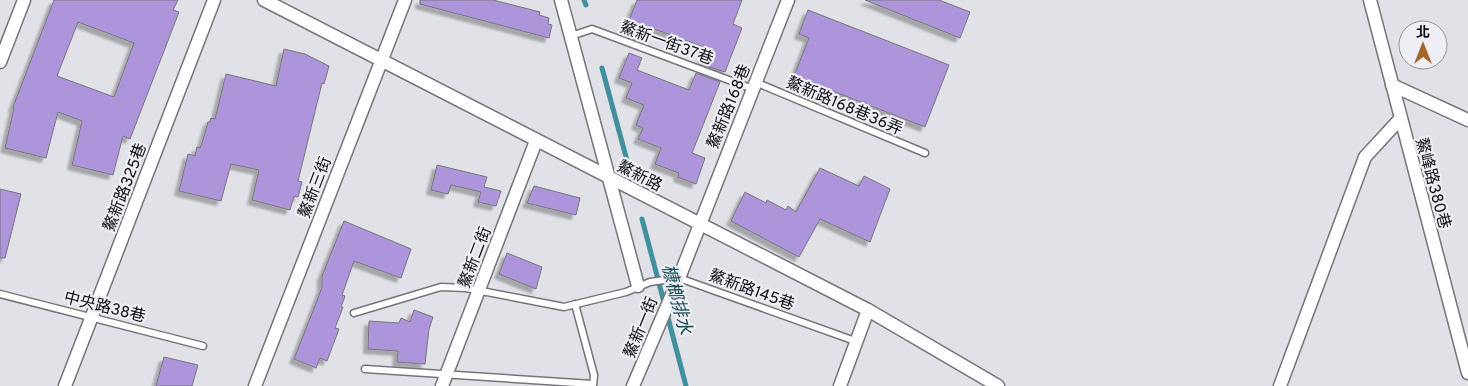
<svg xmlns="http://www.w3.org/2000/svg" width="1468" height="386" viewBox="0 0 1468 386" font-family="Overpass,'Noto Sans TC',sans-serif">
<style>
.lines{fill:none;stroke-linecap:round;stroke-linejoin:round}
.stream{stroke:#41909d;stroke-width:5}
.building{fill:#ad95db;stroke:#77767b;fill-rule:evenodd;filter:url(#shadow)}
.service-casing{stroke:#74757a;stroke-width:9}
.minor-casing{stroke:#74757a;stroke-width:15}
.service{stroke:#fff;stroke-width:6}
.minor{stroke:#fff;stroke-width:12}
.labels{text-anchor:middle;stroke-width:4.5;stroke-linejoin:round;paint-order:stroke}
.street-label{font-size:16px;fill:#0e0e10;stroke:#edeff5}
.water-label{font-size:18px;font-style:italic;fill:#174951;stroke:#edeff5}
</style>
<defs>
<filter id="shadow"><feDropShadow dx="-4.5" dy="4.5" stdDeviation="1" flood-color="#0004"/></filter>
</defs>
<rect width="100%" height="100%" fill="#e0e2e7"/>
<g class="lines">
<!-- stream -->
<g class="stream">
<polyline points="584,0 586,5"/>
<polyline points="602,68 629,168"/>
<polyline points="642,219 665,306"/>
<polyline points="667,314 686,386"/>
</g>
</g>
<!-- building -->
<g class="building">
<path d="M54,0H178L173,10L179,12L130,139L123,136L113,175L72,165L82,121L58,112L46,158L5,148L14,108L13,107ZM78,22L134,43L114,97L57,76Z"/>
<polygon points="420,0 493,0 540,12 539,15 549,18 548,24 552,25 549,38 420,4"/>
<polygon points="637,0 742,0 733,24 742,28 725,72 700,64 706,48 688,41 651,28 645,41 624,33"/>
<polygon points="865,0 939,0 970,12 960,38"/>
<polygon points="808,10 949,65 925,127 794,76 809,38 799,34"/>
<polygon points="284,49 305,54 329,66 324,84 322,83 298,181 302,182 298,197 294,196 290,210 252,200 259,170 231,164 221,201 179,191 188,154 195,156 197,147 200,148 202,143 208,122 210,122 211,118 215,119 226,74 276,86"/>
<polygon points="629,53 642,58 637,70 689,90 696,73 720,82 692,153 705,158 696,184 678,177 679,173 655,164 661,148 638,139 643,128 636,125 644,105 626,98 632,83 619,78"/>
<polygon points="437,165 487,177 484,187 501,191 496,206 478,202 481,192 451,185 448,194 431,190"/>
<polygon points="820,168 859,186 864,176 890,189 870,242 820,219 799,257 731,221 745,192 766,203 767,200 786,210 788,206 796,212"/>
<polygon points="534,186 580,198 576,215 527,203"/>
<polygon points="0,189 21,194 5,258 0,258"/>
<polygon points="344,221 411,249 401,278 354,261 342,295 345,296 341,307 343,307 335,328 339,329 327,361 320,358 316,368 294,359 318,298 322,287 322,276"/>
<polygon points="507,253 542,267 536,289 499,274"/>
<polygon points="414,310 433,317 429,329 425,364 397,362 398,351 368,349 369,321 399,323 401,318 410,322"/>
<polygon points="164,357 198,365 192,386 156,386"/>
</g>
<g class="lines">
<!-- service casing -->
<g class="service-casing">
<g id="service">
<polyline points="571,36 592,29 753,89"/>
<polyline points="755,82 925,153"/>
<polyline points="0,294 203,346"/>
<polyline points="575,304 594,375 593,386"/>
<polyline points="354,313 441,287 466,288 564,307 626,292 650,282 679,278 855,341"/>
<polyline points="365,369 592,384"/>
</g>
</g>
<!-- minor casing -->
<g class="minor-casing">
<g id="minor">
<polyline points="264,0 868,310 998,386"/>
<polyline points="561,0 638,286"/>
<polyline points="1370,0 1468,373"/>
<polyline points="0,62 24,0"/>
<polyline points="1392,85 1468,120"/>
<polyline points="65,386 214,0"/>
<polyline points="255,386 405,0"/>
<polyline points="442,386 536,141"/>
<polyline points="633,386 679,278 788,0"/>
<polyline points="840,386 868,310"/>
<polyline points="1280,386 1365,157 1400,119"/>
</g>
</g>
<!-- service -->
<use href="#service" class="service"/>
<!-- minor -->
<use href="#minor" class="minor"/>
</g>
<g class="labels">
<!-- street labels -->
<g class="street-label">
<text transform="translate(667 42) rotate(20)" y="6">鰲新一街37巷</text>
<text transform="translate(845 105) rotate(23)" y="6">鰲新路168巷36弄</text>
<text transform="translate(728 106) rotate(-68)" y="6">鰲新路168巷</text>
<text transform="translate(640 175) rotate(27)" y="6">鰲新路</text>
<text transform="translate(1434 183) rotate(75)" y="6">鰲峰路380巷</text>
<text transform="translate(124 187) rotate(-69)" y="6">鰲新路325巷</text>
<text transform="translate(314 187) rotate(-69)" y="6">鰲新三街</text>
<text transform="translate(474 257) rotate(-69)" y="6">鰲新二街</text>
<text transform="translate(752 289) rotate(20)" y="6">鰲新路145巷</text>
<text transform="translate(105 306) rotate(14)" y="6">中央路38巷</text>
<text transform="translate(640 327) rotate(-68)" y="6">鰲新一街</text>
</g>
<!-- water labels -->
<g class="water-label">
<text transform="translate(677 299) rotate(75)" y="6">槺榔排水</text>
</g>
</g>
<!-- north arrow -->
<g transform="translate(1423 45)"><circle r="24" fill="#edeff5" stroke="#949599"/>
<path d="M0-4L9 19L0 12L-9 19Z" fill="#a6652f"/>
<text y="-8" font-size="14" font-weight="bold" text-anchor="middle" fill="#0e0e10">北</text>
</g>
</svg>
